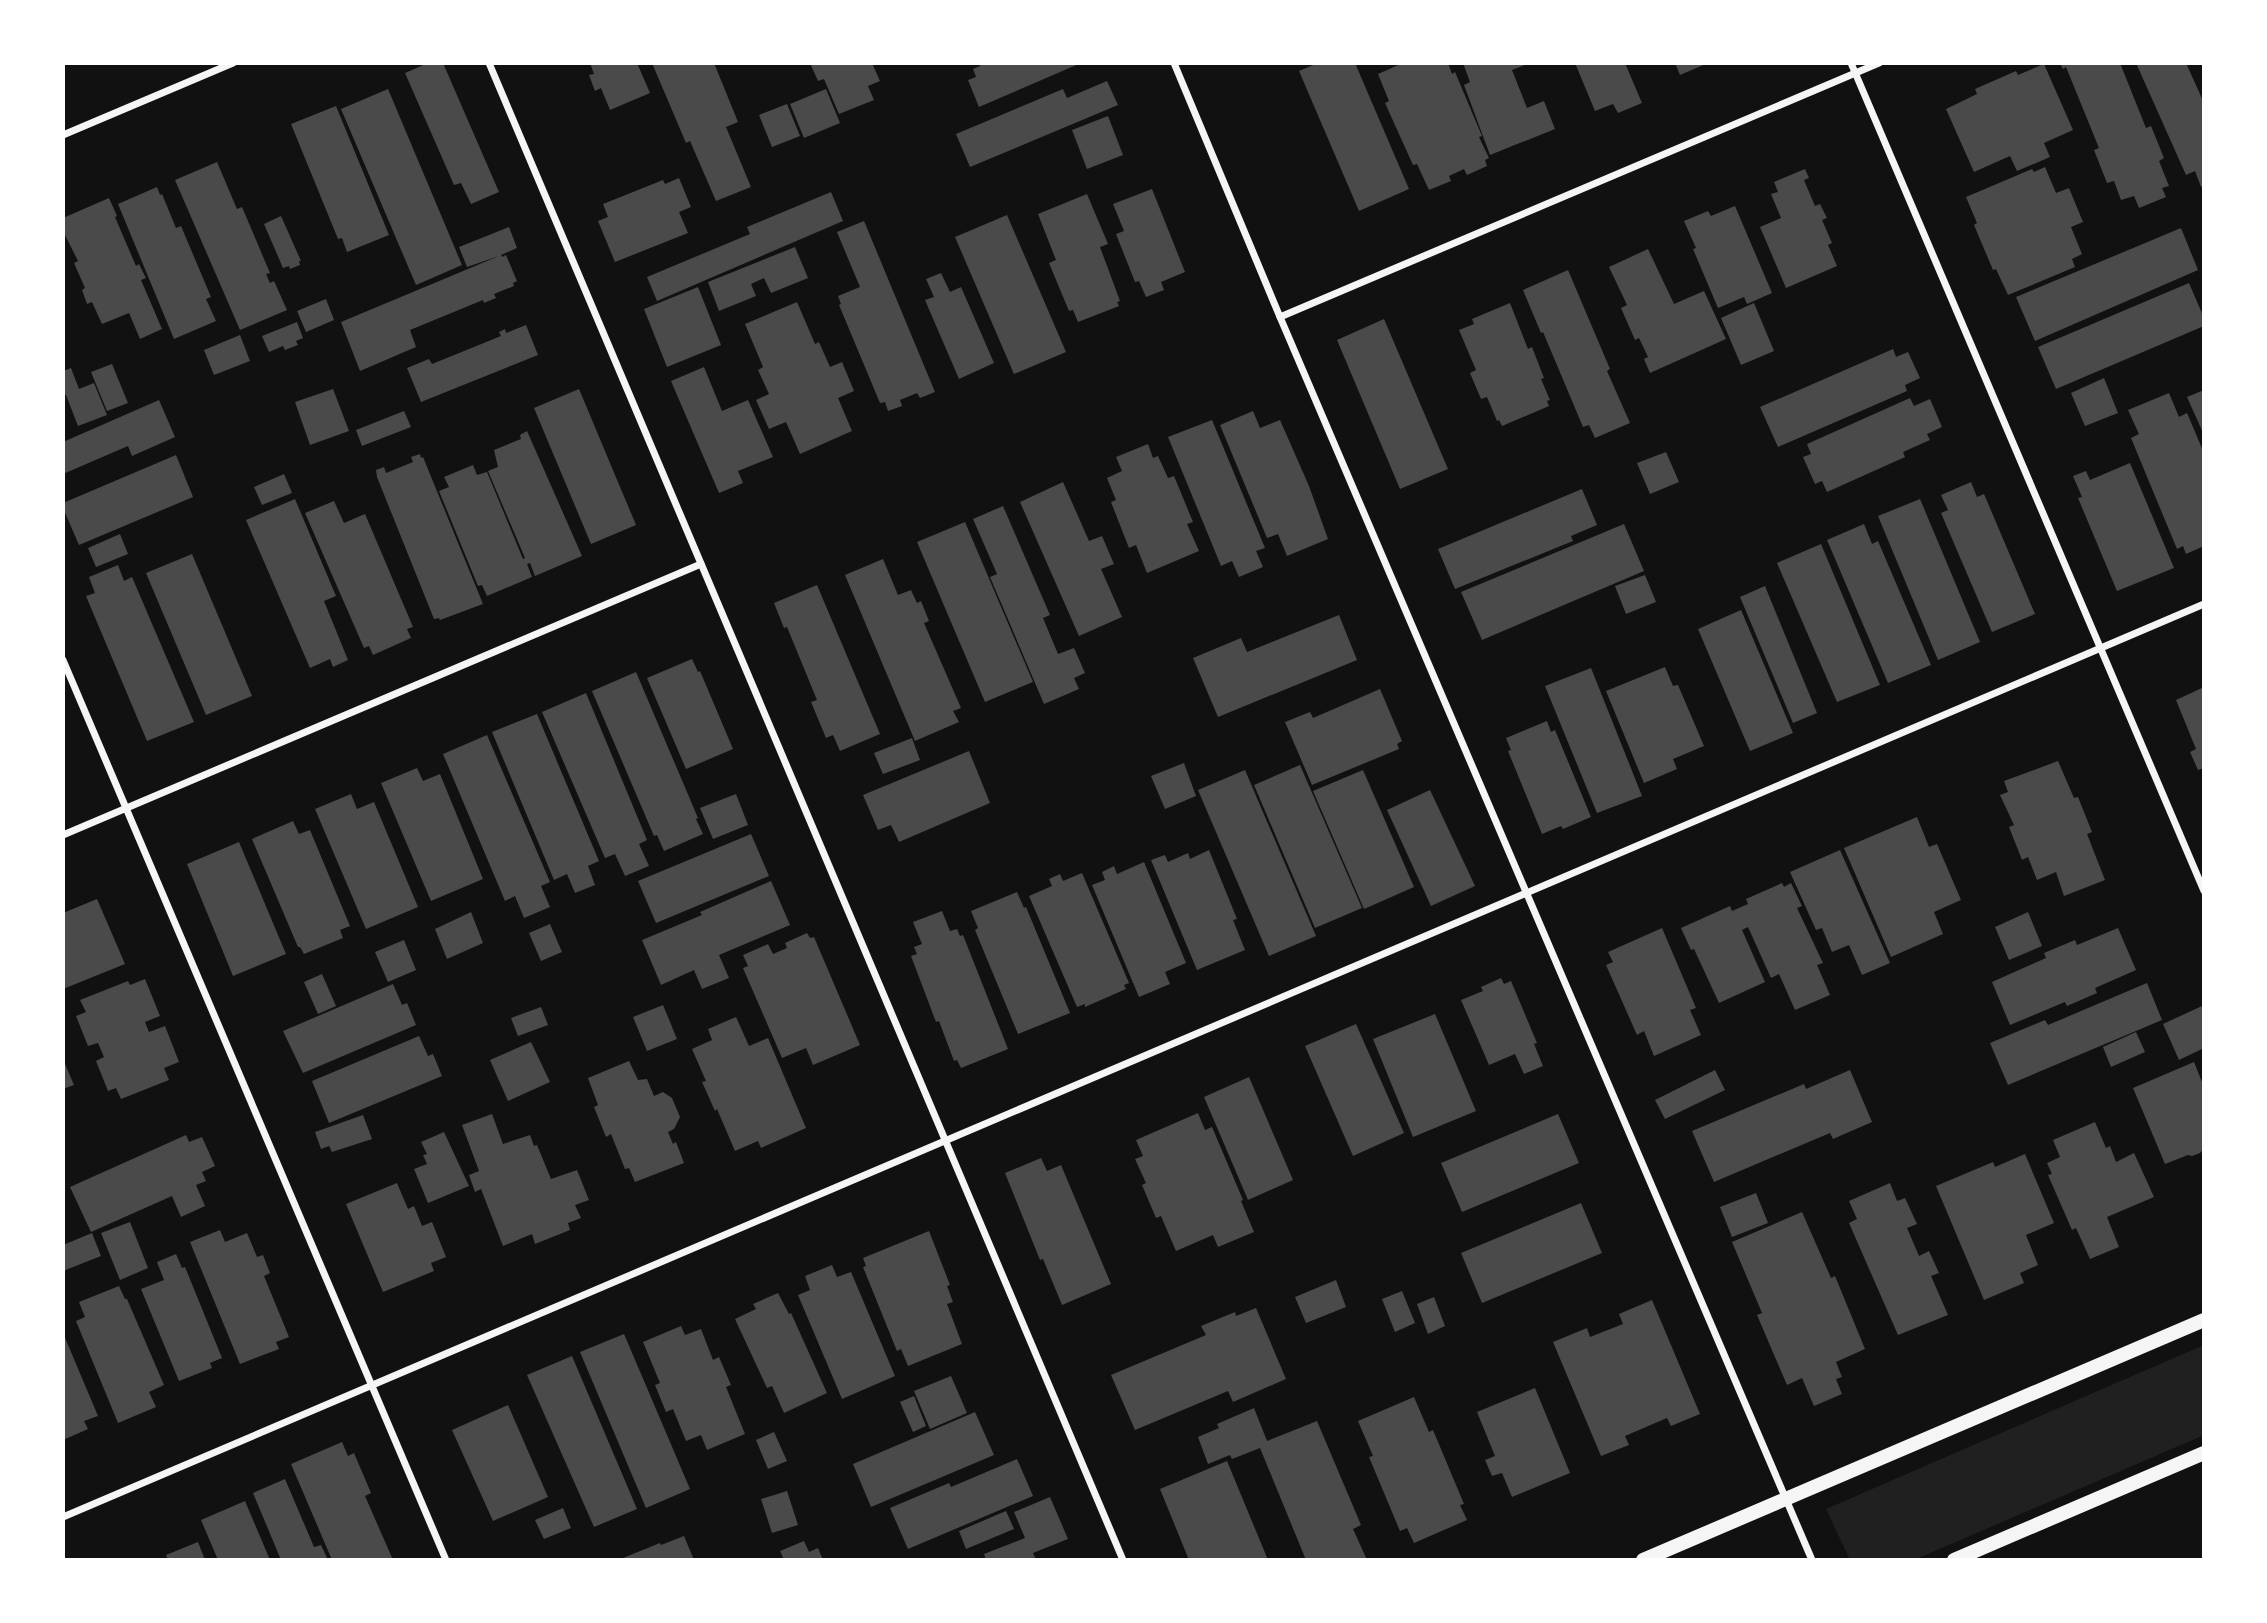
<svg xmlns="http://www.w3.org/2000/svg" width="2267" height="1623" viewBox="0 0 2267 1623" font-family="'Noto Sans',sans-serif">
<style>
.green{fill:#202020}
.building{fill:#4a4a4a}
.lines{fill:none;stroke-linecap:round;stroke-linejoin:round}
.minor{stroke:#f5f5f5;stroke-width:7}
.secondary{stroke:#f5f5f5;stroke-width:14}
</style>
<rect width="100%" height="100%" fill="#111"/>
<!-- green -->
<polygon class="green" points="2204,1345 2204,1435 1914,1560 1850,1560 1826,1509"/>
<!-- building -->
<g class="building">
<polygon points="428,63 443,63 499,192 471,204 461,183 454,185 405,73"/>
<polygon points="590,63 637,63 650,93 610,110 601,88 595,91 589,75 594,74"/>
<polygon points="652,63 714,63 738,122 726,127 751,187 716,201 690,141 686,143"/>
<polygon points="810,63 872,63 880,81 868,86 874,100 839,114 824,79 818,81"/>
<polygon points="982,63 1081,63 979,107 968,80 976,77 973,69 980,66 980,64"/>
<polygon points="1318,63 1355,63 1409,189 1359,211 1299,71"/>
<polygon points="1403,63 1448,63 1452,74 1455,72 1482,136 1479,137 1489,158 1485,160 1487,166 1467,175 1464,169 1449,176 1451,181 1429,190 1417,164 1413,165 1385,103 1389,101 1378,74"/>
<polygon points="1463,63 1530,63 1512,70 1527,108 1544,101 1555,129 1490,155 1464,85 1470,82"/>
<polygon points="1575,63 1625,63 1642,103 1618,113 1613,104 1595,111"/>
<polygon points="1675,63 1708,63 1680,75"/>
<polygon points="2060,63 2120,63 2146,128 2151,126 2164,158 2159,161 2169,186 2162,188 2166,197 2139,208 2134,196 2121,200 2114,181 2107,183 2094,150 2099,148 2066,67 2063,69"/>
<polygon points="2136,63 2186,63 2204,103 2204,185 2201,187 2195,171 2186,175"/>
<polygon points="2044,64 2073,130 2044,143 2050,157 2017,171 2010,156 1974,172 1946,109 1977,94 1975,89 2016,71 2018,75"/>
<polygon points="1107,81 1118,105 970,167 956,134 1063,89 1067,98"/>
<polygon points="388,89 462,265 416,285 341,109"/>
<polygon points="826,89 840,123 804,138 790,104"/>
<polygon points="787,104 800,136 772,147 759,115"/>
<polygon points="336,106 389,235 347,252 342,238 338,239 291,124"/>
<polygon points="1108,116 1123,155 1087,169 1072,130"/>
<polygon points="217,162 237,209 242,207 270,273 266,274 270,283 274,281 287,310 240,330 175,180"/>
<polygon points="2045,167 2056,193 2069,188 2083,222 2071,227 2082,254 2072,259 2075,267 2008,295 1996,269 1993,270 1974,225 1977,223 1966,197 2032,169 2034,172"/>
<polygon points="1805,169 1809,178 1804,180 1815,206 1820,204 1827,218 1822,220 1832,243 1828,245 1837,266 1786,288 1760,227 1781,218 1771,194 1778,192 1774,182"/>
<polygon points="679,178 691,207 679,212 688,233 615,262 598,221 608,217 603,204 663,180 665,184"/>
<polygon points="157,187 160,195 162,194 176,228 181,226 211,297 206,299 216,321 174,339 118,204"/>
<polygon points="1152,189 1185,272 1161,282 1164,290 1146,297 1139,281 1135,282 1116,234 1124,231 1113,204"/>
<polygon points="831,192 843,221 657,301 647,277 750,234 747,227"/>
<polygon points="1087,194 1108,244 1100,247 1120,301 1117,302 1119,306 1078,322 1073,310 1069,311 1049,263 1056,260 1038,214"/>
<polygon points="109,198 117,216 115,217 136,266 139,264 146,278 141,280 162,329 140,339 129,313 102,324 92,302 87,304 82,290 85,288 74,263 78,261 63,231 63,218"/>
<polygon points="1735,206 1772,293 1747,304 1744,297 1718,308 1693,249 1696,248 1684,221 1708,211 1711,216"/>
<polygon points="1007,215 1066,352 1014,374 955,237"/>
<polygon points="281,216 301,261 299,261 300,265 290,269 289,266 283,268 264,224"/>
<polygon points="864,221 935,392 920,398 917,393 900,400 902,406 888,411 885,402 880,403 839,305 841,304 838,296 860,287 837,232"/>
<polygon points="509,227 517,248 501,255 502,257 506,255 517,281 513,283 514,286 494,294 496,298 484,303 483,300 410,330 416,347 360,371 341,322 499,256 467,267 459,247"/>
<polygon points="2181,228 2198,270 2035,341 2016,297"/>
<polygon points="795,247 808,278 771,293 764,278 751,284 756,296 719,311 708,282"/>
<polygon points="1648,249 1674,304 1704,291 1726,339 1650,373 1644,359 1648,357 1639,338 1635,340 1621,308 1627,305 1609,267"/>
<polygon points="1568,270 1610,369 1607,371 1630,423 1595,438 1589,425 1583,427 1543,332 1541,333 1523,290"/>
<polygon points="941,273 950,292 961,287 994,363 959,379 925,300 934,297 926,279"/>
<polygon points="2189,283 2204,318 2204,326 2056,389 2038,347"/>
<polygon points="698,287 721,345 667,367 644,309"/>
<polygon points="326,299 334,320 306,332 297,311"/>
<polygon points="797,302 815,344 819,342 830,367 842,362 854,391 838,398 852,431 800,454 786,422 769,429 756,400 769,394 758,370 763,367 745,324"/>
<polygon points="1510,303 1528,349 1532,347 1544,378 1541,379 1550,400 1547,401 1549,406 1502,426 1499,420 1497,421 1487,397 1481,399 1470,373 1476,370 1459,330 1474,324 1472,319"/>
<polygon points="1754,303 1774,351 1741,365 1721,318"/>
<polygon points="1384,319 1448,469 1400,489 1337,340"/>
<polygon points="297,322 303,338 296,341 298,345 285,350 283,346 269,352 262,336"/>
<polygon points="526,325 538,355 421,402 407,368 429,359 432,364 501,336 499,332 505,329 506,333"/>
<polygon points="240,335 250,361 214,375 204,350"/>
<polygon points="1893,349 1896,357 1908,352 1920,378 1905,385 1907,391 1778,447 1760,407"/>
<polygon points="112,364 128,403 107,411 91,372"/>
<polygon points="704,367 722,411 748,400 773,457 738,471 743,483 719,493 671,381"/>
<polygon points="71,368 79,389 94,383 107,415 78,426 66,395 63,396 63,371"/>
<polygon points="2104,378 2118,413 2085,426 2071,393"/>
<polygon points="333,389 349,431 310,445 295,402"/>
<polygon points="579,389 636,525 591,544 534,408"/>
<polygon points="2204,390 2204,435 2187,397"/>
<polygon points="2169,393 2179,417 2187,413 2204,453 2204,546 2186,554 2183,546 2177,549 2131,438 2139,434 2128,410"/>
<polygon points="1910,398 1914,406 1930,399 1942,427 1927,434 1930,440 1903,452 1905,457 1827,492 1822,481 1815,484 1803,457 1811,454 1807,444"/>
<polygon points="159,400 175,437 132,456 128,446 63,474 63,442"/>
<polygon points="404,411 411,427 362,446 356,430"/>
<polygon points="1253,411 1260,428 1280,420 1309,486 1328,539 1287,556 1278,534 1267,538 1220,425"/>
<polygon points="1212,420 1265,548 1256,551 1263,567 1239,577 1232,561 1221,566 1168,437"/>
<polygon points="527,431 582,556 535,576 530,563 527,564 532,577 487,596 482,585 478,586 439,491 449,487 444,477 473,465 477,475 487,472 523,559 525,558 488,471 498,467 494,450 521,439 520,435"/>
<polygon points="1148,444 1153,458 1158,456 1168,478 1174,476 1193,522 1187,524 1199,551 1147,573 1136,545 1129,548 1111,502 1116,500 1107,478 1122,471 1116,457"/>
<polygon points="1666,452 1679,482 1650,494 1637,463"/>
<polygon points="420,454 421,458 423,457 483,604 440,620 439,618 434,619 377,477 376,470 384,467 386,473 413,462 411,457"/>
<polygon points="176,455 193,497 79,545 63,508 63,503"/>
<polygon points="2130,463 2174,568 2117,591 2078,498 2082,497 2073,476 2086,471 2090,480"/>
<polygon points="284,474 292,493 262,505 254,487"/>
<polygon points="1063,482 1089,541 1102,536 1114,564 1101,569 1122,617 1079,636 1020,502"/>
<polygon points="1971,482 1977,497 1984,494 2035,614 1992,632 1941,513 1948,510 1941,495"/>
<polygon points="1582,489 1597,525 1571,536 1573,541 1455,589 1438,549"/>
<polygon points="295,499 336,596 324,601 348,660 333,667 330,659 310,668 246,520"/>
<polygon points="1920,499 1980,642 1938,660 1878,516"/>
<polygon points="334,501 344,523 365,514 413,627 407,629 411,638 373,655 369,646 364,648 305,513"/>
<polygon points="1003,506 1050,615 1043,618 1058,654 1074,648 1085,673 1074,678 1079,689 1044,704 990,577 997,574 973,519"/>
<polygon points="965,522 1033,682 985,702 917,542"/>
<polygon points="1624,524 1644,571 1482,640 1461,592"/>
<polygon points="1864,524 1872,544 1878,541 1931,665 1888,683 1827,540"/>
<polygon points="120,534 128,554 96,567 88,548"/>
<polygon points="1821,544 1880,685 1837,702 1777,563"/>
<polygon points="192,554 252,696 206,715 146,573"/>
<polygon points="883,559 898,595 911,590 917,603 921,601 929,621 924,623 961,708 953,711 959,722 915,741 845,575"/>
<polygon points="118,565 124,581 132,577 194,722 147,741 86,596 95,593 89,577"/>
<polygon points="1645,575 1656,602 1626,614 1615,586"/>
<polygon points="817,585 880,734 840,751 833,735 826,738 811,702 817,700 787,627 784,628 774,603"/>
<polygon points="1765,586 1817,713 1793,723 1740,597"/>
<polygon points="1741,610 1793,733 1750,751 1698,629"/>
<polygon points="1339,615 1357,660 1218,717 1193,658 1241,638 1247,652"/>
<polygon points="692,659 698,672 700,671 733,749 686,769 647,678"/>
<polygon points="1665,667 1673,686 1678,685 1704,746 1673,759 1677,769 1644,783 1606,691"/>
<polygon points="1591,668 1642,796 1597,813 1545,686"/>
<polygon points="636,672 698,818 696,819 703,834 664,851 657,835 654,836 592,691"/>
<polygon points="2204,687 2204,768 2198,770 2190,752 2196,749 2176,700"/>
<polygon points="1380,689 1402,741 1397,744 1399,749 1312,785 1285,722 1310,712 1313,718"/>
<polygon points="586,693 647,840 639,844 649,866 625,876 615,854 605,858 542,712"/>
<polygon points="537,714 599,861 588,866 595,885 575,893 567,874 554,880 492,732"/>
<polygon points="1547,721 1551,732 1555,730 1591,817 1563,829 1561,826 1542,834 1508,751 1511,750 1506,738"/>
<polygon points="487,735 550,882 541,886 550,907 524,918 515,896 505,901 443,754"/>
<polygon points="912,738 920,760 883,774 874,753"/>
<polygon points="969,751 990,803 899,842 891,825 878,830 863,795"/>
<polygon points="2058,761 2074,798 2078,797 2092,832 2087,834 2105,880 2064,896 2056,872 2037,880 2028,857 2022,860 2009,827 2014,825 2000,795 2008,792 2004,781"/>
<polygon points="1184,763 1196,796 1165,809 1151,776"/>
<polygon points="1300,765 1362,908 1315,928 1254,785"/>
<polygon points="417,768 423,781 440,774 483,879 431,901 381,783"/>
<polygon points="1245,770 1316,936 1269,956 1198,790"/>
<polygon points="1363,770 1414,887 1364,909 1313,791"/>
<polygon points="1430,790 1475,886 1431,906 1387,810"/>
<polygon points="351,794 357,809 374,802 418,907 366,929 315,809"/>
<polygon points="736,794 748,825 713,839 700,808"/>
<polygon points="1917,817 1929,847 1937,844 1961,900 1934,912 1943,934 1891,957 1844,848"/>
<polygon points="293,821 299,834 310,830 350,926 340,930 343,938 304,954 300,947 298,947 252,839"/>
<polygon points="751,834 769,876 656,923 638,881"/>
<polygon points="239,842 286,954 233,976 187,864"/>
<polygon points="1209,850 1237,919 1233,920 1245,950 1197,970 1151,860 1165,855 1168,862 1188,853 1190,859"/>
<polygon points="1840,850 1890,963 1862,975 1849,945 1832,952 1822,928 1816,930 1790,872"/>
<polygon points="1144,862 1186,963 1165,972 1170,984 1139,997 1092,885 1105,880 1102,872 1114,866 1117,874"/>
<polygon points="1082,873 1129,983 1124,985 1126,989 1085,1007 1085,1004 1077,1007 1029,896 1052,886 1049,879 1060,874 1063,881"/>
<polygon points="771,881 790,925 719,955 729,978 702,989 694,970 661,985 642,940 702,915 700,912"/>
<polygon points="1782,883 1784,887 1791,883 1802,906 1797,908 1823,963 1817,965 1830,995 1795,1010 1779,974 1771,978 1748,927 1742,930 1765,982 1719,1003 1694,949 1691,950 1681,928 1730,906 1732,911 1748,904 1746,899"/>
<polygon points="1017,892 1024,908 1026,907 1070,1013 1018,1034 975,930 978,928 971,911"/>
<polygon points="97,899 125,964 63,989 63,913"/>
<polygon points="942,911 950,931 957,929 960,936 963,935 1008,1049 961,1068 957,1060 954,1061 939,1021 936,1022 911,956 917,954 914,947 922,944 913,922"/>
<polygon points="471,912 483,943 447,959 435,929"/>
<polygon points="2028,912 2042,946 2009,960 1995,927"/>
<polygon points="550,924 562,952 541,961 529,933"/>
<polygon points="1662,928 1696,1008 1690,1010 1701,1035 1654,1056 1644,1031 1637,1035 1606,965 1613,962 1608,952"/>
<polygon points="2118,928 2136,970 2095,988 2097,993 2067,1006 2065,1002 2010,1025 1992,982 2046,958 2044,953 2075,940 2077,945"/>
<polygon points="807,933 810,938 814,937 860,1045 813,1065 806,1048 782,1058 743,968 748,966 743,955 768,944 773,954 787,948 785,943"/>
<polygon points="404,940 416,970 388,982 375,952"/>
<polygon points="322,974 336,1006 318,1014 304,982"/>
<polygon points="1501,978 1504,984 1511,981 1537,1043 1534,1044 1543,1066 1524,1074 1515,1054 1489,1065 1461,1000 1483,991 1481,987"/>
<polygon points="145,979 160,1016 145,1022 149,1032 165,1026 179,1062 164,1068 169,1080 121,1099 116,1088 108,1091 96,1061 104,1057 98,1043 88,1046 76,1016 86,1012 80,1000 128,981 130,985"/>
<polygon points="2147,983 2162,1020 2008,1085 1990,1043 2045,1020 2048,1025"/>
<polygon points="393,984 402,1005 407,1003 416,1025 303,1073 283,1031"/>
<polygon points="663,1005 677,1039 647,1051 633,1017"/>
<polygon points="2202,1006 2204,1048 2179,1060 2163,1024"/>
<polygon points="541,1007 548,1025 518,1036 511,1018"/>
<polygon points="1435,1014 1476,1111 1413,1137 1373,1039"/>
<polygon points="736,1017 749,1046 768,1038 806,1128 761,1148 758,1141 735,1151 717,1109 715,1111 702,1082 706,1081 692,1049 712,1040 708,1029"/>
<polygon points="1356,1024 1404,1133 1353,1156 1305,1046"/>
<polygon points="2136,1032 2145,1052 2111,1067 2103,1047"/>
<polygon points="419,1036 428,1056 433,1054 442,1076 329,1123 312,1081"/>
<polygon points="531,1042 550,1082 508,1101 490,1060"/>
<polygon points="63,1059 74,1085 63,1089"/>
<polygon points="629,1061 638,1080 647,1079 654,1096 663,1092 672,1098 680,1117 674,1129 668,1132 673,1144 676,1142 684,1163 635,1182 629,1168 625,1169 611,1134 606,1137 594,1107 598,1105 588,1078"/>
<polygon points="2194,1062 2204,1087 2204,1148 2200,1153 2192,1156 2188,1155 2165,1164 2133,1088"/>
<polygon points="1715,1070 1725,1090 1665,1119 1655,1100"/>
<polygon points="1850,1070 1872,1122 1833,1139 1830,1133 1714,1182 1692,1131 1804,1084 1806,1089"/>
<polygon points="1249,1077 1293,1180 1248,1200 1204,1097"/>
<polygon points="1198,1113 1205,1130 1212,1127 1243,1200 1241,1201 1254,1232 1218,1247 1213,1235 1176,1251 1161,1216 1156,1218 1142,1185 1146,1183 1135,1159 1143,1156 1136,1140"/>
<polygon points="492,1114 503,1144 530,1135 534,1146 537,1145 551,1179 577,1170 589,1200 575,1205 581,1218 568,1223 570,1230 535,1244 532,1234 503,1246 481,1189 475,1192 469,1175 479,1171 462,1125"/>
<polygon points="1558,1114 1579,1163 1462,1212 1441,1163"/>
<polygon points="363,1115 372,1139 332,1152 329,1146 321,1149 315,1132"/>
<polygon points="2095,1122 2106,1148 2110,1146 2116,1162 2134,1153 2154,1197 2107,1217 2119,1247 2090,1259 2076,1228 2072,1230 2048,1175 2052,1174 2047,1163 2060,1157 2053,1140"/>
<polygon points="444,1132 469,1186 428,1203 414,1169 427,1164 423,1155 427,1154 421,1142"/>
<polygon points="186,1135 189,1142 202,1137 215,1166 202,1172 206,1181 196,1185 205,1206 181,1217 172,1196 91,1232 70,1187"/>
<polygon points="2025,1154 2054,1223 2026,1235 2038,1265 2020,1273 2024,1283 1984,1300 1936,1186 1993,1162 1995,1167"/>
<polygon points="1041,1158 1047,1171 1061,1165 1111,1284 1062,1305 1043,1259 1040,1260 1005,1173"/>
<polygon points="397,1183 408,1209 414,1206 422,1226 432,1222 446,1257 431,1263 434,1271 383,1292 346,1204"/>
<polygon points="1890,1183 1897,1201 1905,1198 1917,1224 1907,1228 1919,1256 1929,1251 1939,1273 1931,1276 1948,1315 1898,1335 1849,1223 1857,1219 1849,1201"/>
<polygon points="1756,1193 1768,1223 1732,1237 1720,1207"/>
<polygon points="1581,1203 1602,1253 1482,1303 1461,1253"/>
<polygon points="1802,1212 1831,1278 1835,1276 1865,1349 1836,1362 1842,1377 1836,1379 1842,1394 1814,1406 1802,1378 1787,1385 1757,1315 1762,1313 1732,1242"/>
<polygon points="130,1222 148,1268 120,1280 101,1233"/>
<polygon points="220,1230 225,1242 247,1233 257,1257 263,1255 270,1273 264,1276 289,1337 276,1342 279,1349 240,1364 190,1242"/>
<polygon points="929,1231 950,1285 947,1286 953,1302 947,1304 962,1344 908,1366 901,1349 897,1351 863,1267 866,1266 863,1258"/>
<polygon points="92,1233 101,1256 63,1271 63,1245"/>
<polygon points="176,1254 182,1268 185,1267 222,1358 210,1363 212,1368 179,1381 141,1289 164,1280 157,1262"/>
<polygon points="832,1265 837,1277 851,1272 895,1376 842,1399 798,1295 810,1290 805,1276"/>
<polygon points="1336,1280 1346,1307 1306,1323 1295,1297"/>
<polygon points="119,1286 125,1299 127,1299 164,1385 149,1392 156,1407 118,1423 76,1321 85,1317 79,1302"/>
<polygon points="1402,1291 1415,1323 1395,1332 1382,1299"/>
<polygon points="778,1293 789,1314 791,1313 827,1393 784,1413 772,1386 767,1388 735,1319 756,1309 753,1304"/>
<polygon points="1434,1297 1445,1326 1428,1334 1417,1304"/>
<polygon points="1652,1300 1700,1414 1671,1426 1667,1418 1625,1436 1629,1445 1601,1456 1553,1342 1587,1328 1590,1337 1623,1324 1619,1314"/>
<polygon points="1256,1308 1286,1379 1233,1402 1228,1391 1135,1430 1111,1375 1206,1335 1201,1326 1235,1312 1236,1316"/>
<polygon points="681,1326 685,1335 701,1329 713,1360 719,1357 731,1385 726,1387 745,1434 707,1450 701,1435 686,1441 673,1409 666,1412 655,1385 660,1383 643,1342"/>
<polygon points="63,1333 98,1416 84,1421 88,1429 63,1440"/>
<polygon points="624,1334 690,1489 646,1508 580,1352"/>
<polygon points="572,1356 637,1509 594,1527 527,1375"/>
<polygon points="951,1376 967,1413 930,1429 914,1391"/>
<polygon points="1535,1388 1570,1473 1512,1497 1502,1473 1492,1476 1485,1460 1495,1456 1477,1412"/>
<polygon points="914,1396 926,1426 913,1432 900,1402"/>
<polygon points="1414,1397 1429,1432 1433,1430 1464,1504 1460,1505 1467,1520 1414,1543 1407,1528 1400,1531 1369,1457 1373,1456 1358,1421"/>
<polygon points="508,1405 548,1497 493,1521 452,1430"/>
<polygon points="1254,1408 1267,1441 1317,1421 1361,1525 1353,1529 1367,1560 1306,1560 1260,1448 1232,1459 1230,1455 1208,1464 1198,1437 1219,1428 1217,1424"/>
<polygon points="975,1412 994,1455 871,1507 853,1464"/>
<polygon points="774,1432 787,1461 768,1469 756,1440"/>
<polygon points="342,1442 348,1456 354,1453 371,1493 365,1496 393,1560 332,1560 291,1464"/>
<polygon points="1017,1459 1033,1496 908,1549 890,1508 949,1483 951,1487"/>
<polygon points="1227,1461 1268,1560 1189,1560 1160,1489"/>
<polygon points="285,1479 314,1547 321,1545 328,1560 281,1560 253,1493"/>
<polygon points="787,1491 798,1525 772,1533 761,1499"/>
<polygon points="1050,1497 1068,1539 1033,1553 1036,1560 986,1560 984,1554 1025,1538 1014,1512"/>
<polygon points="245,1501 270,1560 218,1560 201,1520"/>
<polygon points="563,1508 571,1528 544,1539 535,1520"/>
<polygon points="1006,1511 1014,1529 966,1549 959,1531"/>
<polygon points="684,1536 694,1560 618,1560 660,1543 661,1545"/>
<polygon points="804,1541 809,1552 818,1548 823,1560 784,1560 780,1551"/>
<polygon points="198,1542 205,1560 168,1560 166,1555"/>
</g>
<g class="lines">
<!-- minor -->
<g class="minor">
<polyline points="489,63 1123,1560"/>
<polyline points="1174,63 1280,317 1812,1560"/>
<polyline points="1851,63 2204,891"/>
<polyline points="63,135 233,63"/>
<polyline points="1280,317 1879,63"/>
<polyline points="63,660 446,1560"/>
<polyline points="63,835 701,564"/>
<polyline points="63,1517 2204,604"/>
</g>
<!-- secondary -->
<g class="secondary">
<polyline points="1643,1560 2204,1320"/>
<polyline points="1954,1560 2204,1453"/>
</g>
</g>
<!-- border -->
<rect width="2267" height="1623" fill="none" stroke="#ffffff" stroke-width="130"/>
</svg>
